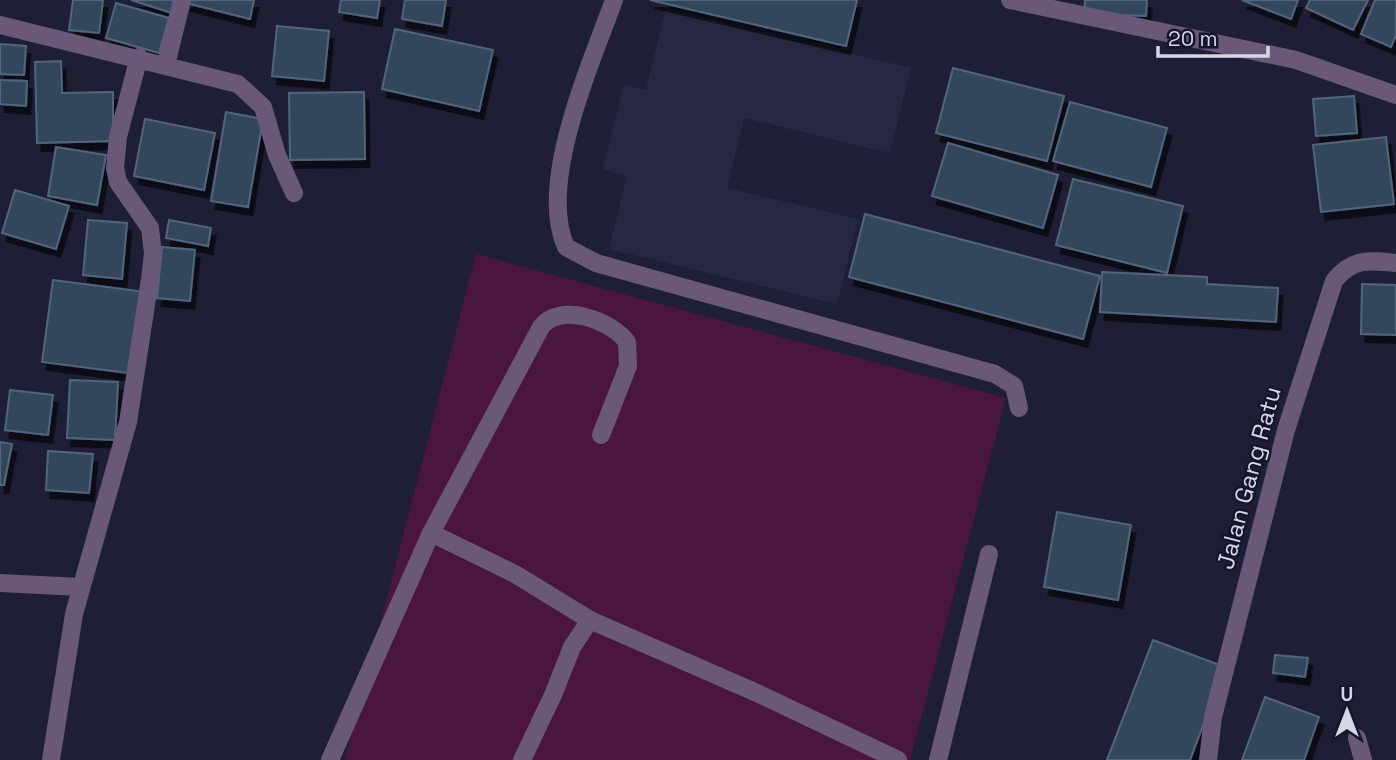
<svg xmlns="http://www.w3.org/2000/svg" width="1396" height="760" viewBox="0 0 1396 760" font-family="'Space Grotesk',sans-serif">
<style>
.built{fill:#262743}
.green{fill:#4a1640}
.building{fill:#33465b;stroke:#52657c;stroke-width:2;filter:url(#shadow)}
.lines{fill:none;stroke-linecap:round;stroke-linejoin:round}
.lane{stroke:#695878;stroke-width:18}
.street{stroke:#695878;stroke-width:18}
.labels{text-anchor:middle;stroke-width:5;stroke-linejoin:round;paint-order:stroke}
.street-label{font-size:24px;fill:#d5d7e7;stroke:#15162c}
</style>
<defs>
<filter id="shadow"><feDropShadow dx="4.5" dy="8" stdDeviation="0" flood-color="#0009"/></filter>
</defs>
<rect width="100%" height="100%" fill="#1e1f36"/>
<!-- built -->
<polygon class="built" points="666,9 911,68 890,153 744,118 727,188 858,219 837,304 609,249 627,176 603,169 624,85 646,90"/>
<!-- green -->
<polygon class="green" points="476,254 1006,398 910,760 345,760"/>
<!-- building -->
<g class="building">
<polygon points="73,0 103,0 99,33 69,30"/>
<polygon points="131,0 171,0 179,3 175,14"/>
<polygon points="187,0 254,0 250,19 186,3"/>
<polygon points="341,0 380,0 377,18 339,12"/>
<polygon points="405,0 446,0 442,26 402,19"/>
<polygon points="650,0 857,0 846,46"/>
<polygon points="1085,0 1147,0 1146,16 1084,14"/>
<polygon points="1242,0 1298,0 1291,19"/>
<polygon points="1310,0 1368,0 1353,30 1306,8"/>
<polygon points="1375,0 1396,0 1396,35 1391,47 1361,34"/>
<polygon points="116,3 169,18 159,53 106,38"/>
<polygon points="277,26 329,31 324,81 272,76"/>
<polygon points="395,29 493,50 479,111 382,89"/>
<polygon points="0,44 26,46 24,75 0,74"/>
<polygon points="61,61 62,93 113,92 113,141 37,143 35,62"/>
<polygon points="953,68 1064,96 1047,161 936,133"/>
<polygon points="0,80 27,81 26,106 0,104"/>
<polygon points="364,92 365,159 290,160 289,93"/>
<polygon points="1354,96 1357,133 1316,136 1313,99"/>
<polygon points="1070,102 1167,128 1151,187 1053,161"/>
<polygon points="226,112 263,119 248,207 211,201"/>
<polygon points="145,119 215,133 204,190 134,176"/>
<polygon points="1386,137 1394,204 1321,212 1313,145"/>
<polygon points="948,143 1058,175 1043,228 932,196"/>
<polygon points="56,147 106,155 97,205 48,196"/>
<polygon points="1073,179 1183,206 1167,273 1056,245"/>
<polygon points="15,190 69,206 56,249 2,233"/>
<polygon points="865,214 1100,276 1083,339 849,277"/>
<polygon points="88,220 127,223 122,279 83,275"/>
<polygon points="169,220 211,228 208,246 166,238"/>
<polygon points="162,247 195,250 190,301 157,298"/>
<polygon points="1102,272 1207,277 1207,284 1278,288 1276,322 1100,312"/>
<polygon points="53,280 146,292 135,374 42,362"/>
<polygon points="1362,284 1396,285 1396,335 1361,334"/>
<polygon points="70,380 118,382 115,440 67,438"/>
<polygon points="10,390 53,395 48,435 5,430"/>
<polygon points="0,442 12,444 4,485 0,485"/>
<polygon points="48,451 93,454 89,493 46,490"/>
<polygon points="1057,512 1131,525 1118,600 1044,587"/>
<polygon points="1153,640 1225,667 1190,760 1107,760"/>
<polygon points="1275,655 1308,658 1305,677 1273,673"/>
<polygon points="1265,697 1319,717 1304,760 1242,760"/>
</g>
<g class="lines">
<!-- lane -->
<g class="lane">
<path d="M431,533L541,327C560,302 611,320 627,342L628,366L601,435"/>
<polyline points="330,760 431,533 515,574 590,620"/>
<polyline points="522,760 553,695 572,647 590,620 757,693 898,760"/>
<polyline points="938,760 989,554"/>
</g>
<!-- street -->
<g class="street">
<path d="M614,0C591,64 537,183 566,247L596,263L995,374L1014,386L1019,408"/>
<polyline points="1010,0 1296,60 1396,95"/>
<polyline points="0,25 238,84 263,107 277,155 294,193"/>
<polyline points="166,65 182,0"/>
<polyline points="0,583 81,587"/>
<polyline points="1357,738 1363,760"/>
<polyline points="51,760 74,614 128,422 150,279 153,253 150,228 118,182 115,168 118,137 139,57"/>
<path d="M1208,760L1213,717L1286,430L1334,281C1352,258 1369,260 1396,263"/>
</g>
</g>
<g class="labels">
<!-- street labels -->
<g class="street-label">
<text transform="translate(1249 478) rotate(-75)" y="8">Jalan Gang Ratu</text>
</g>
</g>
<!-- north arrow -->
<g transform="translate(1347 711)" stroke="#15162c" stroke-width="5" paint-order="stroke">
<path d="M0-5L12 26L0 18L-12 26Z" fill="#d5d7e7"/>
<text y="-10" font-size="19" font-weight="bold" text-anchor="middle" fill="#d5d7e7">U</text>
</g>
<!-- scale -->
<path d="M1158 46v10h110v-10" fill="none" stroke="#d5d7e7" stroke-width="3.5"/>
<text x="1168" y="46" font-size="21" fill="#d5d7e7" stroke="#15162c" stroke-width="5" paint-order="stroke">20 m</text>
</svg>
